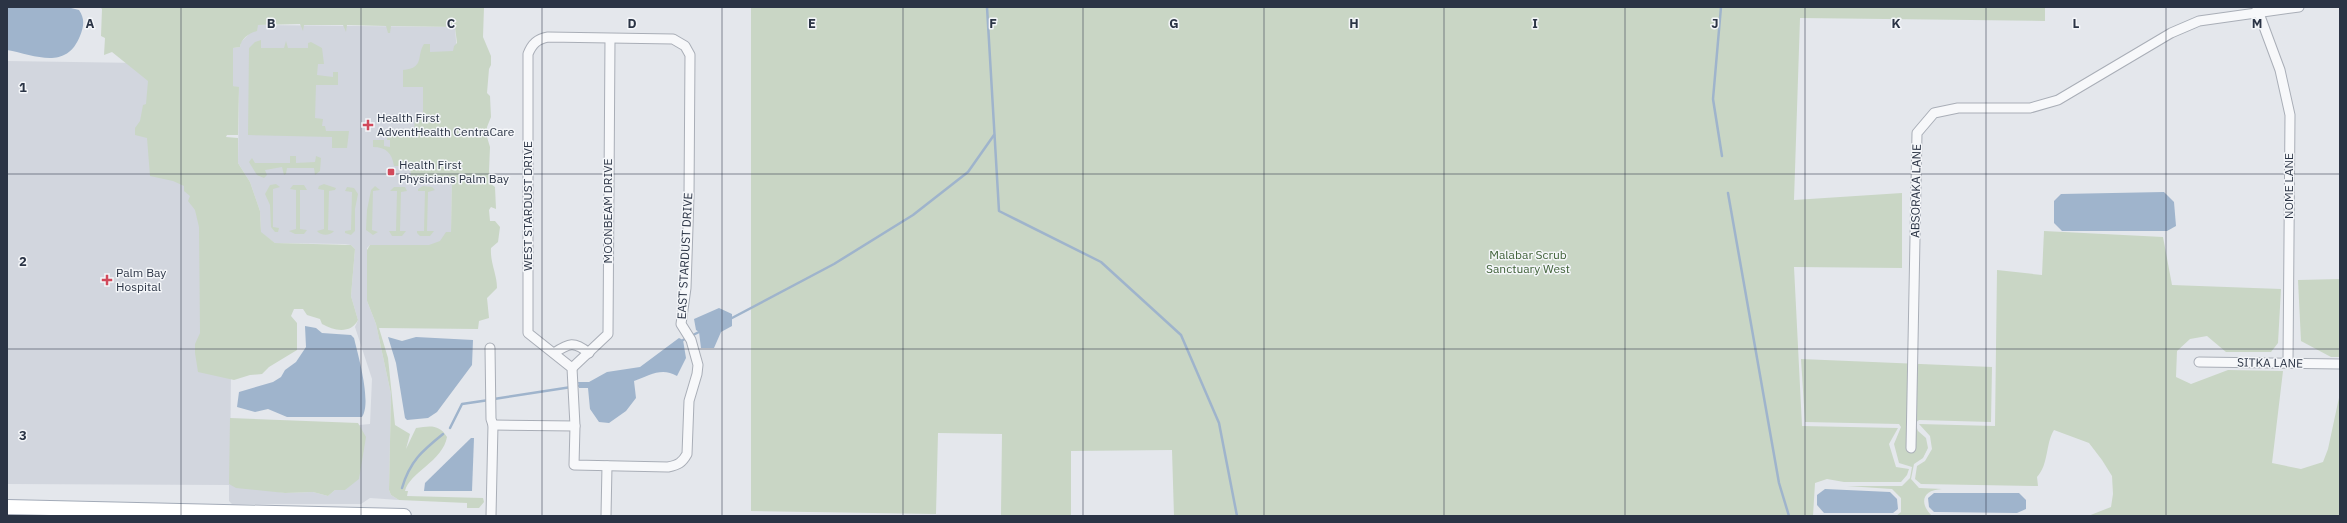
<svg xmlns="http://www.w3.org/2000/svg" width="2347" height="523" viewBox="0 0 2347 523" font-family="'IBM Plex Sans',sans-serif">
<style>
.built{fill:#d2d6de}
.green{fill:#c9d6c5}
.water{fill:#9fb4cc}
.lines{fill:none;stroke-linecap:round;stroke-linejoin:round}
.stream{stroke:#9fb4cc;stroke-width:2.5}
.street-casing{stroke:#a9aeb7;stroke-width:11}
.primary-casing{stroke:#a3abb8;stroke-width:16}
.street{stroke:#f7f8fa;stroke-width:9}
.primary{stroke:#fff;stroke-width:14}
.grid{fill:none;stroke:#2b3445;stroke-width:1;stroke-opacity:0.55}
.poi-dot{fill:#d1495b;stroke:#f4f6f9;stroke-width:1.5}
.labels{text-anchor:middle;stroke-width:3;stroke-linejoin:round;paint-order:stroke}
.poi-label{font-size:12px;fill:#2b3445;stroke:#f4f6f9;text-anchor:start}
.street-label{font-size:12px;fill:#2b3445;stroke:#f4f6f9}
.park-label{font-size:12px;fill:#3f6138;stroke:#f4f6f9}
.grid-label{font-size:13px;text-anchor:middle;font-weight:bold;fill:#2b3445;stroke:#f4f6f9;stroke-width:3;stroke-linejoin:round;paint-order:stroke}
</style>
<rect width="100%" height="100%" fill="#e4e7ec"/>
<!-- built -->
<polygon class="built" points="258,25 455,27 457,54 424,176 452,177 451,245 425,247 370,245 367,248 367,301 376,324 391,394 389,490 391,495 399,500 370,498 361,504 232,504 229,501 229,485 7,484 7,61 140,63 198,186 231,366 230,484 285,493 313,492 328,496 335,490 345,490 359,425 370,424 372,379 355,327 358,320 351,296 355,249 351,245 345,244 275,243 261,233 260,211 250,182 238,163 239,88 233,86 233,48 240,47 241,42"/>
<!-- green -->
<g class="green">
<path d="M100,7H484L483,37L491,56V65L489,69L487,93L490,96L491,117L487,127V137L490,147L489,171L491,184L495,187L496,209L491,207L489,210L490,221H495L500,227L498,242L491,248C490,263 497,274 497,288L487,298L489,318L479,321L478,329L379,328L388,358L395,425L410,434L406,449L416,428C430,426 439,424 447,437C443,461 409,473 405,491H408L407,496L483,498L484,502L479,508H467V503L399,500L391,495L389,490L391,394L376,324L367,301V250L370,245H429L440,241L446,232H451L452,177L411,176L410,166H394C392,153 386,147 373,147V140H384V146L390,147V140H387V132H410V130H414L415,119H423V87H403V70C425,68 416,56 424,44H430V52L453,51L454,46L457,43L455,27L391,26L390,33H388L386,26L347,25L346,32L343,25H304L303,31L300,24L258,25L257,31C249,33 241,39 240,47L233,48V86L239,87L238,135H227L226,137L238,138V163L250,182L260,211L261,232L275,243L351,245L355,249L351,296L358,320C351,334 334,331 322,324L320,319L307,315L303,309H294L291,316L297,323V350L269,367L262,374L250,375L234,380L198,372L195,353V344L200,333L199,227L195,210L188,201L190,196L184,191V186L173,181L150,176L147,138L135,135V128L140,121L143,105L146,104L148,81L112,52L104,55L105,38L101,36L102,9Z"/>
<polygon points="751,7 2045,7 2045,21 1800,18 1794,200 1902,193 1902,268 1794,267 1802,426 1898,428 1889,444 1896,467 1909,469 1907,475 1901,482 1844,482 1827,479 1815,483 1813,516 1174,516 1172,450 1071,451 1071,515 1001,515 1002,434 938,433 936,514 751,511"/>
<polygon points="261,40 261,48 284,48 286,41 288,48 308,48 308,43 311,42 322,48 324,64 318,64 317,75 333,77 333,72 338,72 338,85 316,85 315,118 323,119 322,126 325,126 326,131 349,131 347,148 332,148 332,137 248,135 249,48 255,42"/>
<polygon points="290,156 296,156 296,163 315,162 316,156 321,158 320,171 315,175 314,168 287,168 286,174 284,175 282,167 265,170 267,175 264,178 257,175 249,162 252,158 255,163 290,163"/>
<polygon points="276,184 280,187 273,189 273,227 279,228 278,232 275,232 271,227 270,205 265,194 270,185"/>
<path d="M324,184L336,188L335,190L329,191L328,230L334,231C330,236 321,236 317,231L324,229V190L318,189L319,186Z"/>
<polygon points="293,185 304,185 307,190 300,190 300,229 307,230 304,234 295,234 289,231 296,229 296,190 290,189"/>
<polygon points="375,186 380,190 373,191 372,230 378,232 373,235 366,230 367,210 371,190"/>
<polygon points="423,186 432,187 435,190 428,192 427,231 434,231 430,236 420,236 417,233 417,231 424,231 425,191 418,191 418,189"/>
<polygon points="347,187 354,188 358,194 355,209 355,231 351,235 345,233 345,231 351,230 352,192 345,191"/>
<polygon points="394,187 405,187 407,191 401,192 400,231 406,231 402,236 392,236 389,231 396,231 397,191 390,191"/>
<path d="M2044,231L2163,237L2172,285L2281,289L2278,343L2271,352H2226L2207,336L2190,339L2177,351L2176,377L2191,384L2228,370L2283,371L2272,463L2301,469L2323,462L2328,449L2340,393V516H2088L2111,507L2113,494L2112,476L2102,460L2089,443L2054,430C2045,445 2049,464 2037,477L2038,486L1921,484L1915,479L1917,466L1925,461L1932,449L1930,436L1919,424L1995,426L1997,270L2042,275Z"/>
<polygon points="2340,279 2340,357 2331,357 2301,341 2298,280"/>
<path d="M1801,359L1992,367L1991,422L1919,420L1915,423L1918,431L1926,438L1928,448L1923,458L1914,464L1911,479L1919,488L1942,489C1922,490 1919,503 1932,516H1942H1896L1901,512V498L1892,489L1847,486H1902L1910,478L1912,467L1899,463L1894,444L1901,427L1899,424L1805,422Z"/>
<polygon points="230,418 358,423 366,437 359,479 345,490 335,490 328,496 313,492 285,493 236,488 229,484"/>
</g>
<!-- water -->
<g class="water">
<path d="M7,7L71,8L79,10C85,19 84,26 80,36C66,71 35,55 7,50Z"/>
<polygon points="2164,192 2174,202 2176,226 2167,231 2062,231 2054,223 2054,201 2061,194"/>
<polygon points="719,308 732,314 732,326 721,332 714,348 701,348 699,332 696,330 694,319"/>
<path d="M305,326L316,328L322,333L351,335L354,338C358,355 372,403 362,417H287L268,409L255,412L237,407L239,392L273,382L281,377L285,370L296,362L306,347Z"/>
<polygon points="388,337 402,341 416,337 473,340 472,365 437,412 428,418 407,420 405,418 396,363"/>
<path d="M679,338L683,340L686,358L677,376C662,367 650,375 634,381L636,398L626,411L609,423L599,422L590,409L588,388H579L578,382H589L607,372L640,367Z"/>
<polygon points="471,438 474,438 472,491 424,491 425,483"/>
<polygon points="1825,489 1890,492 1897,499 1898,509 1893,513 1824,513 1817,505 1817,495"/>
<polygon points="1934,493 2019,493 2026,500 2026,509 2017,513 1934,512 1929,507 1928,498"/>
</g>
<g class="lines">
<!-- stream -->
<g class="stream">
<polyline points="987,7 999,211 1101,262 1181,335 1219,423 1237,516"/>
<polyline points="1721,7 1713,99 1722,156"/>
<polyline points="1728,193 1779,483 1789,516"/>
<polyline points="732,318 834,264 913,215 968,172 994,135"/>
<polyline points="683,340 699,332"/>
<polyline points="494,399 578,386"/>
<polyline points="450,428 462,404 489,400"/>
<path d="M402,488C410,461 422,451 443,434"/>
</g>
<!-- street casing -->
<g class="street-casing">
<g id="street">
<polyline points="2257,8 2280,70 2290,115 2288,363"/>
<path d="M548,37L673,39L685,46L690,55L689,196L686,288L681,324L691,340L698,365L697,374L689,401L687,454C682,463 678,465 668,467L574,465L575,426L572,368L528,333V54C532,44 537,39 548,37Z"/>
<polyline points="490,348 491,419 493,425 491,516"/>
<path d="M554,353C569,343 574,341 589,353"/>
<polyline points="2199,362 2340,364"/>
<polyline points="572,368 608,334 610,39"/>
<polyline points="493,425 575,426"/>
<polyline points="1911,448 1917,133 1934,113 1958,108 2030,108 2058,100 2171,33 2199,21 2299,7"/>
<polyline points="606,516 607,466"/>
</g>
</g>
<!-- primary casing -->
<g class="primary-casing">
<polyline id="primary" points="7,507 404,516"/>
</g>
<!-- street -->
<use href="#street" class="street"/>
<!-- primary -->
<use href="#primary" class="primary"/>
</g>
<!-- grid -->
<path class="grid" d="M181,7V516M361,7V516M542,7V516M722,7V516M903,7V516M1083,7V516M1264,7V516M1444,7V516M1625,7V516M1805,7V516M1986,7V516M2166,7V516M7,174H2340M7,349H2340"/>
<!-- markers -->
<g class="poi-dot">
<path d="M366 119h4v4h4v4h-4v4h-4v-4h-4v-4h4z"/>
<rect x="387" y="168" width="8" height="8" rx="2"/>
<path d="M105 274h4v4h4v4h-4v4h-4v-4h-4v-4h4z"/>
</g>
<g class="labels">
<!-- poi labels -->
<g class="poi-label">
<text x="377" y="122">Health First<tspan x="377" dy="14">AdventHealth CentraCare</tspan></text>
<text x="399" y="169">Health First<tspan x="399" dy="14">Physicians Palm Bay</tspan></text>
<text x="116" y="277">Palm Bay<tspan x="116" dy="14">Hospital</tspan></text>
</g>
<!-- street labels -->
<g class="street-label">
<text transform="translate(2289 186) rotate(-90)" y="4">NOME LANE</text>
<text transform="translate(1916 191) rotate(-89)" y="4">ABSORAKA LANE</text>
<text transform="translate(528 206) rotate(-90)" y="4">WEST STARDUST DRIVE</text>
<text transform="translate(608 211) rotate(-90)" y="4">MOONBEAM DRIVE</text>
<text transform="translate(685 256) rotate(-87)" y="4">EAST STARDUST DRIVE</text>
<text transform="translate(2270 363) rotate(1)" y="4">SITKA LANE</text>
</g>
<!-- park labels -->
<g class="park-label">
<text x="1528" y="259">Malabar Scrub<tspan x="1528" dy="14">Sanctuary West</tspan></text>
</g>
</g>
<g class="grid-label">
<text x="90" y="28">A</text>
<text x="271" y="28">B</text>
<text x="451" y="28">C</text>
<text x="632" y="28">D</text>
<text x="812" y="28">E</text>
<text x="993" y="28">F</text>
<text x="1174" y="28">G</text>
<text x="1354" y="28">H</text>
<text x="1535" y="28">I</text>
<text x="1715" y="28">J</text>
<text x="1896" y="28">K</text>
<text x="2076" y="28">L</text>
<text x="2257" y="28">M</text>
<text x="23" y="92">1</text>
<text x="23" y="266">2</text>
<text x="23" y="440">3</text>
</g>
<!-- border -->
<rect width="2347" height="523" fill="none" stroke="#2b3445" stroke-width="16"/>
</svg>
